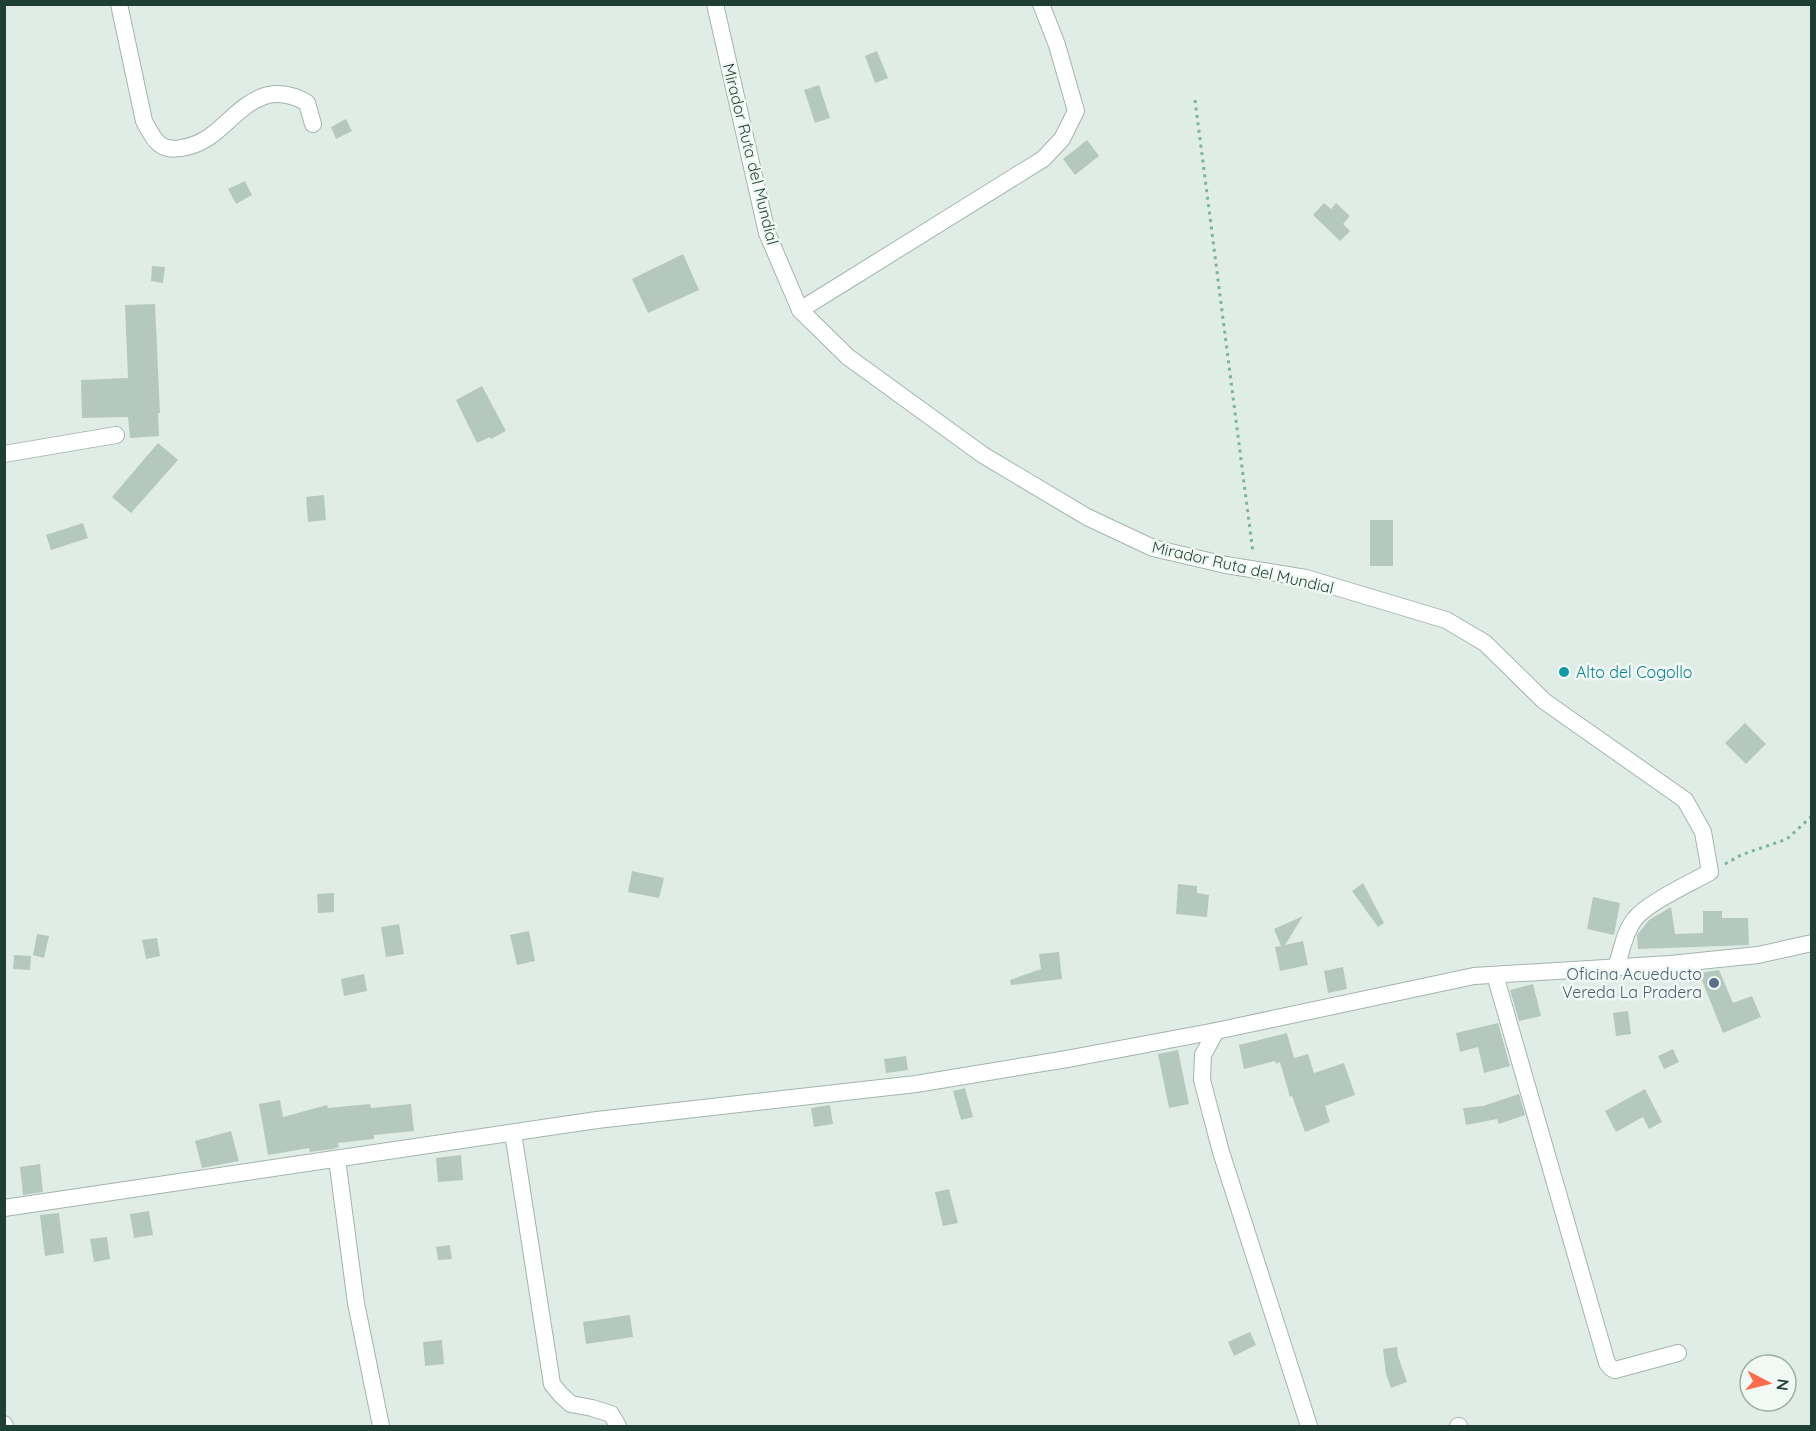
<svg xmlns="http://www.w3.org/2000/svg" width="1816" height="1431" viewBox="0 0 1816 1431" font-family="Quicksand,sans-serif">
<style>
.building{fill:#b5c8bf}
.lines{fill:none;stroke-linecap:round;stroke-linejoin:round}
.minor-casing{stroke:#a2b5ad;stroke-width:18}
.path{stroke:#7db49f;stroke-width:3;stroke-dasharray:3 4.5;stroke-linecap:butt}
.minor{stroke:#fff;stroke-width:16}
.culture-dot{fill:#0f9aa8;stroke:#f1f9f4;stroke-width:2}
.service-dot{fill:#5c6f8a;stroke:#f1f9f4;stroke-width:2}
.labels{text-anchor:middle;stroke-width:5;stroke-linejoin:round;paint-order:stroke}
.street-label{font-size:16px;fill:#1f3f34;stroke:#f1f9f4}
.culture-label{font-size:16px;fill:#0d838f;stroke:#f1f9f4;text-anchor:start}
.service-label{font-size:16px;fill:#4e5e75;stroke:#f1f9f4;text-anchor:end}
</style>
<rect width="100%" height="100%" fill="#e0ede6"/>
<!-- building -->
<g class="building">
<polygon points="877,51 888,78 875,83 865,56"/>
<polygon points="819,85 830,118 815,123 804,90"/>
<polygon points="346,119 352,131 336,139 331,127"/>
<polygon points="1087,140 1099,156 1075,175 1063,159"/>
<polygon points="245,181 252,195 236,204 228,189"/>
<polygon points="1324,203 1331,209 1336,203 1350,216 1343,224 1350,231 1340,241 1313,215"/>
<polygon points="683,254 699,290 648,313 632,279"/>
<polygon points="152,266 165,267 163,283 151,281"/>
<polygon points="155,304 160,413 158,413 159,436 130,438 128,417 82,418 81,380 128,378 125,305"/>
<polygon points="482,386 506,431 491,439 490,437 477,443 456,400"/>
<polygon points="158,443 178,460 131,513 112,497"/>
<polygon points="324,495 326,520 308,522 306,497"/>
<rect x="1370" y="520" width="23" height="46"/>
<polygon points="83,523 88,538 51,550 46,535"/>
<polygon points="1745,723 1766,744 1746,764 1725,743"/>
<polygon points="632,871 664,878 659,898 628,892"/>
<polygon points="1363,883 1384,923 1378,927 1352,891"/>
<polygon points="1178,884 1197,886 1197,893 1209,895 1207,917 1176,914"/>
<polygon points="334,893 334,912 318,913 317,894"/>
<polygon points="1593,897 1620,903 1614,935 1587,929"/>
<polygon points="1671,907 1675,934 1703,933 1703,911 1722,911 1722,918 1748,918 1749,945 1638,949 1637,935 1649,920"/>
<polygon points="1303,916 1285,945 1303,941 1308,965 1280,971 1275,947 1281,946 1274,929"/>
<polygon points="399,924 404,954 386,957 381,927"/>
<polygon points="529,931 535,961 517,965 510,935"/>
<polygon points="37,934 49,936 44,958 33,955"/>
<polygon points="157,938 160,956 146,959 142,940"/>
<polygon points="1059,952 1062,979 1011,985 1010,980 1041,969 1039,954"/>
<polygon points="14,955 31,956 30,970 13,969"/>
<polygon points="1343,967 1347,989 1328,993 1324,971"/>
<polygon points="1719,970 1733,1003 1752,996 1761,1017 1723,1033 1699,973"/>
<polygon points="364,974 367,991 344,996 341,979"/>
<polygon points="1533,984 1541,1016 1519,1021 1510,990"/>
<polygon points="1628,1011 1631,1034 1616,1036 1613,1013"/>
<polygon points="1498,1023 1510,1066 1484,1073 1478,1047 1460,1052 1456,1033"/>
<polygon points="1287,1033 1294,1058 1308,1054 1314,1073 1344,1063 1355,1095 1325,1106 1330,1122 1305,1132 1292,1096 1290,1097 1280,1062 1276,1064 1275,1061 1244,1069 1239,1045"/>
<polygon points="1673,1049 1679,1062 1664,1069 1658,1056"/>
<polygon points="1178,1050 1189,1104 1169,1108 1158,1054"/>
<polygon points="906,1056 908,1070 886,1073 884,1059"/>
<polygon points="965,1088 973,1117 961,1120 953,1091"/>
<polygon points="1645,1089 1662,1122 1649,1129 1643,1117 1616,1132 1605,1111"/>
<polygon points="1519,1094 1525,1115 1499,1124 1497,1119 1466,1125 1463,1108 1483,1106"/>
<polygon points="280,1100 283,1117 327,1105 328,1108 370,1104 371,1108 411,1104 414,1131 374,1135 374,1139 338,1143 339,1147 333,1149 310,1152 309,1148 268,1155 259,1104"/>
<polygon points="830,1105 833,1124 814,1127 811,1108"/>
<polygon points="231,1131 239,1161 202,1168 195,1141"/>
<polygon points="461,1155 463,1180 438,1182 436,1158"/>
<polygon points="40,1164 43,1192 23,1195 20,1167"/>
<polygon points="949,1189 958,1223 943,1226 935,1192"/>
<polygon points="149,1211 153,1235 134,1238 130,1214"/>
<polygon points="59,1213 64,1253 45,1256 40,1215"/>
<polygon points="107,1237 110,1259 94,1262 90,1239"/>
<polygon points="450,1245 452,1259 438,1260 436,1247"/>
<polygon points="630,1315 633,1337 586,1344 583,1322"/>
<polygon points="1250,1332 1256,1345 1234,1356 1228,1342"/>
<polygon points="442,1340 444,1364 425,1366 423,1342"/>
<polygon points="1397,1347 1398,1356 1407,1382 1391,1388 1386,1374 1383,1349"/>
</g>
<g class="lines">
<!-- minor casing -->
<g class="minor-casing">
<g id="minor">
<path d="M119,4L144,121C153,138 159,152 181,148C218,143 231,109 262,97C276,91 295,95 307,103L313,124"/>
<path d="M715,4L767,233L800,310L848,357L983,455L1087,517L1153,548L1226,565L1306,578L1446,620L1485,643L1544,701L1685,800L1703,832L1710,872C1691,883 1646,903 1634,920C1624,933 1621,953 1616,968"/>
<polyline points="800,310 1043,159 1062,139 1076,111 1057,45 1041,4"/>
<polyline points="4,454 116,435"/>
<polyline points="1495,975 1607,1363 1611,1368 1615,1370 1678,1353"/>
<polyline points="1216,1031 1203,1055 1202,1080 1221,1152 1309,1426"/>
<polyline points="513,1133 552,1384 561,1395 571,1404 592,1408 611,1414 618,1426"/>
<polyline points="337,1159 356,1303 381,1426"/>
<polyline points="4,1208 597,1120 916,1084 1067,1059 1216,1031 1474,976 1670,964 1758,955 1812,943"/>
<polyline points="4,1424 5,1426"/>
<polyline points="1458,1426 1459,1426"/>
</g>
</g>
<!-- path -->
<g class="path">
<polyline points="1195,100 1253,553"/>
<polyline points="1725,864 1741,855 1787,839 1812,816"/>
</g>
<!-- minor -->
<use href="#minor" class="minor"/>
</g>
<!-- markers -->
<circle class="culture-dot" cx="1564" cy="672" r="6"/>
<circle class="service-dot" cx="1714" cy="983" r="6"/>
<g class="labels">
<!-- street labels -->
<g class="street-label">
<text transform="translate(751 154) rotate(76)" y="6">Mirador Ruta del Mundial</text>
<text transform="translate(1243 567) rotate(13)" y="6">Mirador Ruta del Mundial</text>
</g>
<!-- culture labels -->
<g class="culture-label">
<text x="1576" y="678">Alto del Cogollo</text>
</g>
<!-- service labels -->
<g class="service-label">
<text x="1702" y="980">Oficina Acueducto<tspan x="1702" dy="18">Vereda La Pradera</tspan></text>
</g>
</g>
<!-- border -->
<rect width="1816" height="1431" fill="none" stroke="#1f3f34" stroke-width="12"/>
<!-- north arrow -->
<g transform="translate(1768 1383) rotate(97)"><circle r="28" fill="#f1f9f4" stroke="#9dafa7" stroke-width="1.5"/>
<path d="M0-4.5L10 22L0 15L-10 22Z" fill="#ff6c4b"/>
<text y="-9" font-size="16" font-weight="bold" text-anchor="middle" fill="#1f3f34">N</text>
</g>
</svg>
